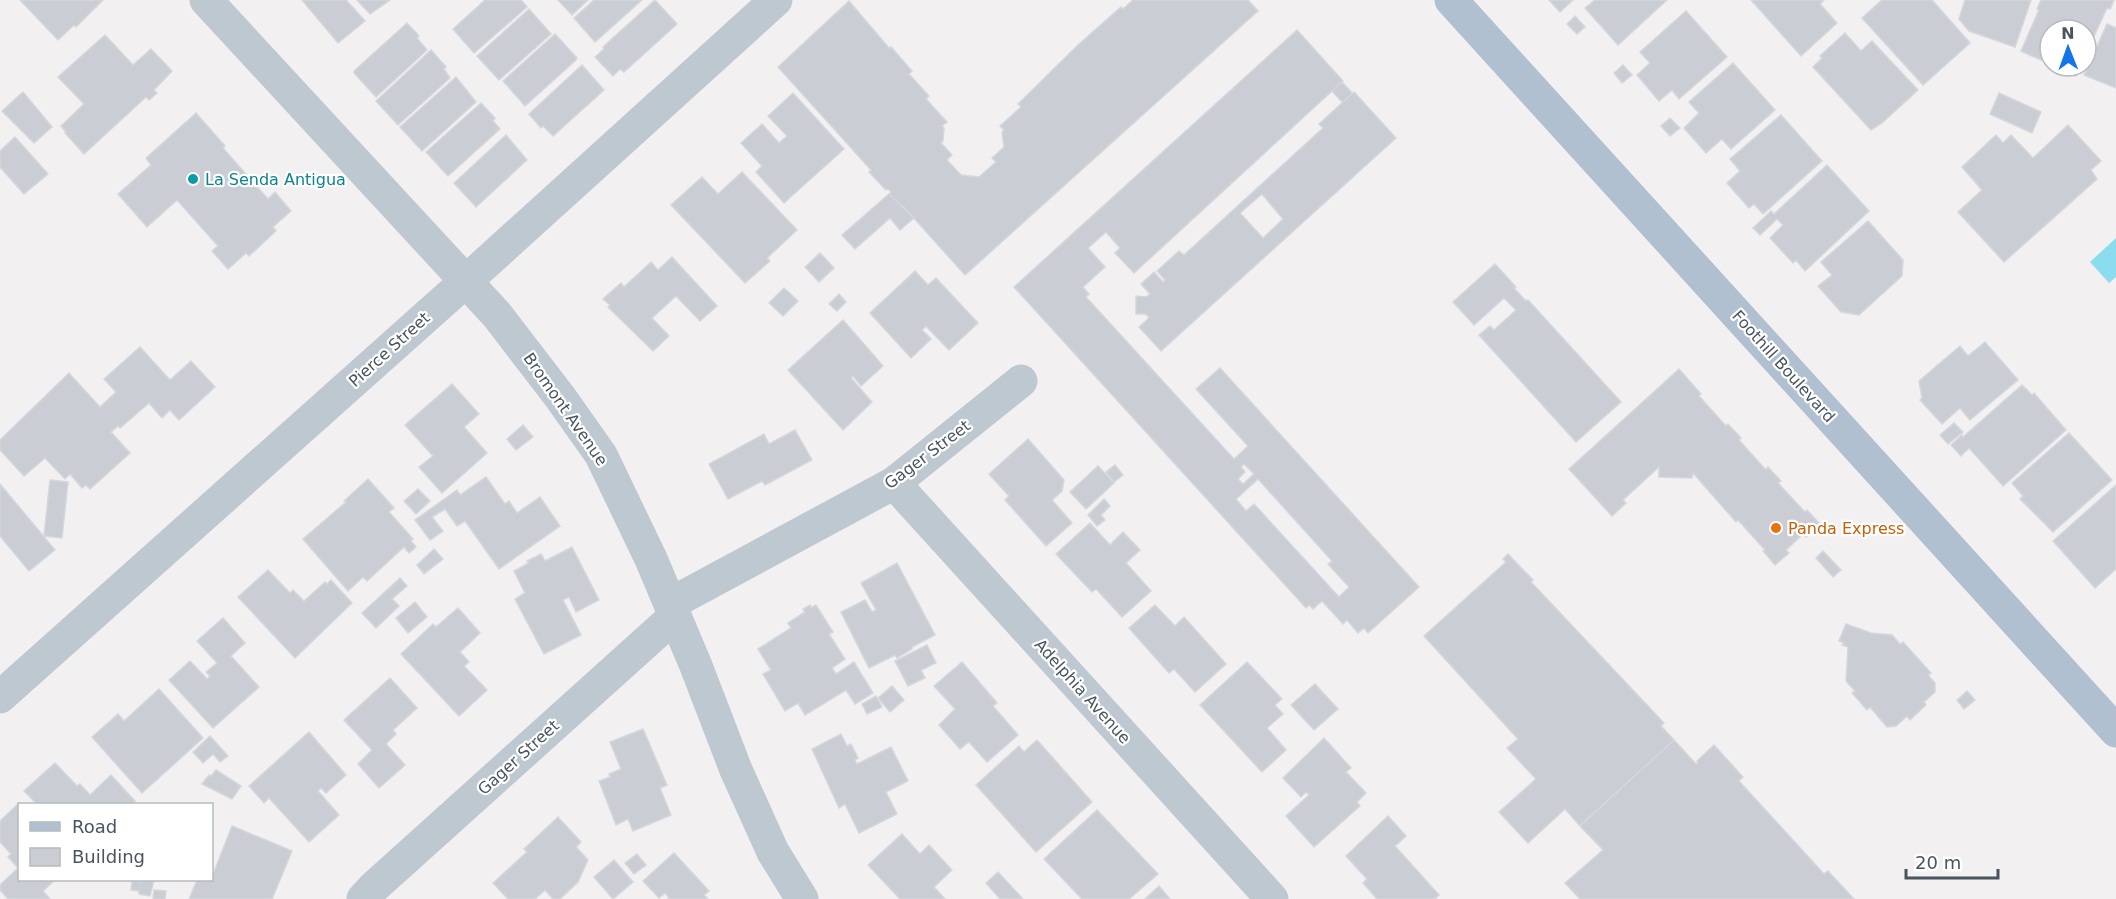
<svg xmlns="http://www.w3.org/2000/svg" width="2116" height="899" viewBox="0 0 2116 899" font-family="'DejaVu Sans',sans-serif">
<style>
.water{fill:#8adcef}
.building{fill:#cacdd3;stroke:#d4d7dc;stroke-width:1.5;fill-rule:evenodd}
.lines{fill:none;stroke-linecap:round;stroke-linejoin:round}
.minor{stroke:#bec8d0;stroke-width:33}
.major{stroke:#b0c0d0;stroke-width:33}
.culture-dot{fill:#0f9aa8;stroke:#fff;stroke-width:2}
.food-dot{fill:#e8710a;stroke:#fff;stroke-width:2}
.labels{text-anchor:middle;stroke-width:4.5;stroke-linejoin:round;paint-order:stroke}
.culture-label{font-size:16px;fill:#0d838f;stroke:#fff;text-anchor:start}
.street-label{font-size:16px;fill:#48545f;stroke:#fff}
.food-label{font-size:16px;fill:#c56008;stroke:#fff;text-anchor:start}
</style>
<rect width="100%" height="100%" fill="#f3f0f1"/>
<!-- water -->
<polygon class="water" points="2116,238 2116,277 2109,283 2090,262"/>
<!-- building -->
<g class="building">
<polygon points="20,0 103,0 76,27 74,25 58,40"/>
<polygon points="302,0 346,0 365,21 338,43"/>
<polygon points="357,0 390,0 370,14"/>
<polygon points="485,0 521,0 527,7 474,53 453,29"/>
<polygon points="558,0 588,0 572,15"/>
<polygon points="594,0 642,0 595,42 574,18"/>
<polygon points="655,0 677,24 624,72 620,69 613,76 595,57 604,49 603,47"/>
<polygon points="1133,0 1248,0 1258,11 965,275 903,206 901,208 889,194 891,192 888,189 886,190 869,172 871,170 778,67 849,1 889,48 891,47 912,71 909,74 929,96 926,99 947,122 942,126 944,128 943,141 941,143 952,155 947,160 961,175 979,177 996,162 992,158 1004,147 1002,132 1004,130 1000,126 1021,107 1018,104 1078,45 1121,7 1123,9"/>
<polygon points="1549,0 1573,0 1560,12"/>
<polygon points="1595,0 1667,0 1618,45 1585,8"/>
<polygon points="1751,0 1824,0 1820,4 1837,23 1801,56"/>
<polygon points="1882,0 1932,0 1970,43 1923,85 1862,18"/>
<polygon points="1965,0 2031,0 2015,47 1969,31 1959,19"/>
<polygon points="2041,0 2114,0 2110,9 2107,8 2086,54 2086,30 2050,30 2050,64 2021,51 2039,10 2037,9"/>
<polygon points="529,9 551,34 499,80 477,56"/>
<polygon points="1686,11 1727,57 1679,99 1672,90 1659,101 1637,75 1650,63 1640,52"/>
<polygon points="1575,16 1585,27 1577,34 1567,24"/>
<polygon points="407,23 419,36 417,38 427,50 376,97 354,73 354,71"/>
<polygon points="2107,24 2116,28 2116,88 2084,75"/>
<path d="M1297,30L1343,81L1134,273L1115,253L1120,248L1106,232L1088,248L1105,267L1083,287L1089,294L1086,297L1234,459L1248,446L1196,389L1220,368L1419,587L1368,633L1364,628L1358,633L1347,620L1343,624L1322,601L1313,609L1309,605L1306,608L1014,287ZM1244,464L1254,474L1243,484L1238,479L1245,472L1241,467ZM1258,479L1332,561L1328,564L1349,587L1339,597L1254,504L1246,511L1236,499Z"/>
<polygon points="1845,33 1861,51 1872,41 1918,90 1882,123 1871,130 1813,67 1822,58 1820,56"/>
<polygon points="555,34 577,58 576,60 525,106 503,81"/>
<polygon points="105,35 133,65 151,49 172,71 154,90 157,93 149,100 146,97 84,154 65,133 66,132 61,126 84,104 58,77"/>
<polygon points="431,50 446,67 444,69 450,78 398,125 376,101"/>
<polygon points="1733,63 1775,110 1731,149 1722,139 1706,153 1684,128 1699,113 1689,102"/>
<polygon points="582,65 604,90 553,136 543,126 541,128 529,114"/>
<polygon points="1623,65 1632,75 1622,83 1614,73"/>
<polygon points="2055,66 2080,66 2076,76"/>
<polygon points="456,77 476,102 422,151 400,127"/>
<polygon points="1342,82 1353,94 1343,103 1332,91"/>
<polygon points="23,92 52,127 34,143 2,111"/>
<path d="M1354,92L1396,138L1161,351L1139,327L1149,318L1146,314H1136V296L1146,297L1150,294L1141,284L1154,272L1163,282L1165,280L1157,271L1179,251L1184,255L1323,128L1319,124ZM1262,194L1283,219L1263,238L1240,213Z"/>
<polygon points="793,93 844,149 784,203 756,172 762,166 741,143 762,124 779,143 787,136 768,116"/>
<polygon points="1999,93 2041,112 2032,133 1990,114"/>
<polygon points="481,103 495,118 493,121 500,129 448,176 426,152"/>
<polygon points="196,113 225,146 223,148 268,199 275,192 291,211 273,227 276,231 249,256 246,253 228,269 212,251 218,246 177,200 147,227 118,194 151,165 146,158"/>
<polygon points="1781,115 1822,161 1763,214 1754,204 1749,208 1727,183 1740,171 1730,159"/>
<polygon points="1670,118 1680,128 1670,136 1661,126"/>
<polygon points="2068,125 2101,161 2091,170 2097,179 2004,262 1958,212 1982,190 1962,167 1996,135 2003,143 2011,135 2033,158"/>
<polygon points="506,135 527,160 476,207 454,183"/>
<polygon points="15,137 48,174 24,194 0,167 0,151"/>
<polygon points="1827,165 1869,211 1805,271 1796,260 1793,263 1770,238 1783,225 1777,219 1760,235 1753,228 1771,211 1774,214"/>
<polygon points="742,172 797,230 767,258 770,261 745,283 671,205 702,177 718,194"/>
<polygon points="889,194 914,218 900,230 890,218 855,249 842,235"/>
<polygon points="1868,221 1903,260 1902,276 1859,315 1841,312 1818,286 1832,275 1821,262"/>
<polygon points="820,253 834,268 819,282 805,267"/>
<polygon points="672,257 717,306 700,321 676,296 652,318 669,336 653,351 608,307 610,305 603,299 621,283 624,287 651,262 658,270"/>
<polygon points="1495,264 1516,287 1514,288 1526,301 1528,300 1621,402 1576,442 1479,335 1490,326 1494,330 1516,310 1504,298 1474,325 1453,302"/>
<polygon points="915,271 928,285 936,278 978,323 949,350 926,326 922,330 931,339 911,358 870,313"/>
<polygon points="784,288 798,301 783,316 769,303"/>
<polygon points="839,294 846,302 837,311 829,304"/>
<polygon points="843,320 883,366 861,386 853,376 851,378 872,402 843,430 788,370"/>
<polygon points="1985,342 2018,380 1970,420 1960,408 1942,424 1920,400 1922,398 1919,381 1960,346 1968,356"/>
<polygon points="140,347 170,380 191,361 215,387 179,420 170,410 162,418 149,403 120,428 118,426 111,432 130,453 90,489 86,485 82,488 70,474 65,479 45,458 24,476 0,450 0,440 69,373 100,407 116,392 104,379"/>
<polygon points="1679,369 1701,394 1699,396 1726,426 1728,424 1741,438 1739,440 1766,470 1768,467 1781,481 1778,483 1805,512 1807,510 1820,524 1806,537 1803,534 1786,550 1789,553 1775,565 1763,551 1765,550 1738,520 1736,522 1693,473 1692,478 1659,477 1659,467 1623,500 1626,503 1612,516 1569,469"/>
<polygon points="452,384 479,414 464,427 487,453 442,493 419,467 433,456 405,425"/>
<polygon points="2022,385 2032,395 2034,393 2066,430 2003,486 1969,448 1961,456 1951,445 1962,435 1963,437"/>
<polygon points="1954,423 1963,432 1948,444 1940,435"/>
<polygon points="523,425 533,437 516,450 507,439"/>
<polygon points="795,430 812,460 765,485 762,481 728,499 709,464 764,434 769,444"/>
<polygon points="2069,433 2112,480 2053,532 2020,499 2023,496 2012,483"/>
<polygon points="1028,439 1064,480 1062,491 1052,500 1072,523 1046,546 1005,500 1009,496 989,474"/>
<polygon points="1115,465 1123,475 1114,482 1106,472"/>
<polygon points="1098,466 1114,483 1086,509 1070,492"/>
<polygon points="486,477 505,504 509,501 517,513 540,497 560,526 499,569 465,521 457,526 445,509 432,517 443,531 430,540 415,520 457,490 460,495"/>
<polygon points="368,479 394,508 389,512 413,539 411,541 416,547 409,553 404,547 367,581 363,577 348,591 303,539 346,502 344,501"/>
<polygon points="50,480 68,482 62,538 44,536"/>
<polygon points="0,484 55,550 29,571 0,536"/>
<polygon points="2116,485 2116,569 2095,588 2053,541"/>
<polygon points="418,489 430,501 416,514 404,501"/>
<polygon points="1104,499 1110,506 1101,515 1105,520 1097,526 1088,515"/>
<polygon points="1090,523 1110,545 1123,532 1140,550 1126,563 1151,591 1122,617 1096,589 1092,592 1056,554"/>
<polygon points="572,547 599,600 576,612 569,597 563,600 581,635 544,654 515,599 525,593 514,571 529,563 527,561 541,554 545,561"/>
<polygon points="434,549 443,559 424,574 417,565"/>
<polygon points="1823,551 1841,570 1833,577 1816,558"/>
<polygon points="1508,554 1533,580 1531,582 1664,723 1661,726 1674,740 1580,826 1565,809 1528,843 1499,812 1536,779 1507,748 1518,739 1424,636 1506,562 1503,559"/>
<polygon points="897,563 935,635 912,647 912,649 897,658 895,655 869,668 841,612 865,600 872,612 876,610 861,583"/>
<polygon points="268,570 290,593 293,590 304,601 325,582 327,584 331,580 352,603 295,658 238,597"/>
<polygon points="400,578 407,586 392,599 399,606 376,628 362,613"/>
<polygon points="415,602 427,617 408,633 396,618"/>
<polygon points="810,605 811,608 816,605 833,632 829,634 845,659 832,668 836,674 854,662 873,693 855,704 846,690 805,715 798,703 785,711 763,674 771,670 758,649 791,628 788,623 805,612 803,609"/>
<polygon points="1155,605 1175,626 1184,617 1226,664 1195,692 1174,669 1169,673 1129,628"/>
<polygon points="458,608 480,633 460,652 469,662 464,666 487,690 459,716 401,654 433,624 436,627"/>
<polygon points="223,618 245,643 231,656 259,687 213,728 169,680 190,661 207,679 210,676 206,672 217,663 197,641"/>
<polygon points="1846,624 1871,633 1892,635 1900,644 1903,642 1931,673 1928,675 1935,683 1935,692 1924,702 1926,705 1910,720 1907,716 1896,726 1887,727 1870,707 1867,710 1852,693 1855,691 1846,681 1848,647 1842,645 1844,643 1839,641"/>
<polygon points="927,645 936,663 921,670 925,678 908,686 895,661"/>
<polygon points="962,662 997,703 993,706 1018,735 987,762 969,742 960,749 939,725 955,709 934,686"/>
<polygon points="1247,662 1282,699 1275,705 1283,714 1267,728 1286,750 1262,772 1200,705"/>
<polygon points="390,678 417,708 393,730 396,734 386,744 405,765 379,788 358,764 372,750 344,720"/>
<polygon points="1315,684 1338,709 1314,730 1291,705"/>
<polygon points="892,686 904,700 890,712 878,698"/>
<polygon points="159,689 203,738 142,793 92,737 118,714 124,721"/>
<polygon points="1967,691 1975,700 1964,709 1957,700"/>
<polygon points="876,696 882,707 867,714 862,704"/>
<polygon points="643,729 667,785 660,788 671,815 633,831 628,819 616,825 599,781 610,777 609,774 621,769 610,742"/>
<polygon points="309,732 346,775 326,793 321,788 318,791 339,815 309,842 269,798 264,803 249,786"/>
<polygon points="841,734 847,746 851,744 858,758 855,760 857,764 891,747 908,781 886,792 897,814 859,833 845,804 839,808 812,749"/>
<polygon points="210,736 228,756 220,762 213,754 203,763 193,752"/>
<polygon points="1324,738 1351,768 1346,772 1366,793 1357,802 1360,806 1314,847 1286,816 1309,795 1306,792 1301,797 1283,778"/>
<polygon points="1037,740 1092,802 1036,852 976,785 1019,746 1024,752"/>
<polygon points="1674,740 1696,764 1698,762 1697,761 1714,745 1743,777 1739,781 1824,874 1828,871 1854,899 1580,899 1565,883 1603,850 1580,826"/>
<polygon points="55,763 77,786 80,784 90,795 111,775 135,801 131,804 37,804 24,791"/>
<polygon points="216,770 241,786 232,799 202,784 209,775 211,776"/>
<polygon points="19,803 21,804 20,804 20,880 55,880 43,891 50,899 8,899 0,890 0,885 18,868 8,857 11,854 0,842 0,821"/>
<polygon points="1097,810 1158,874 1129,899 1082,899 1044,859"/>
<polygon points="1388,816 1406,836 1395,846 1439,895 1435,899 1377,899 1363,883 1367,879 1346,856"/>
<polygon points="558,817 581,842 576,847 588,860 578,882 560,899 553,899 545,890 535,899 508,899 493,883 527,852 524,849"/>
<polygon points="232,826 292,851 272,899 189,899 197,880 212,880 212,873 214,872"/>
<polygon points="902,834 920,854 929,845 952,870 934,887 945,899 900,899 868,865"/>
<polygon points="674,853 709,891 704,895 708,899 668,899 669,898 665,893 659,898 643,881"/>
<polygon points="637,854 646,865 634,874 625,863"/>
<polygon points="614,860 633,882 613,899 594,877"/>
<polygon points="998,872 1023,899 1000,899 986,883"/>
<polygon points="140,880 154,880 150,896 139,894 139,891 131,890 132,881 141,882"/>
<polygon points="1159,886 1170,899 1145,899"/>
<polygon points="154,890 166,891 165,899 153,899"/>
</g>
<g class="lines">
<!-- minor -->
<g class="minor">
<polyline points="206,0 497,315 560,397 601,455 651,559 696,666 736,770 773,852 802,899"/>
<polyline points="894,483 1272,899"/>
<polyline points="670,604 894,483 1021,381"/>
<polyline points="0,697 466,281 776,0"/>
<polyline points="363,899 374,887 675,616"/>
</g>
<!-- major -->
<polyline class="major" points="1451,0 2116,731"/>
</g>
<!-- markers -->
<circle class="culture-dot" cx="193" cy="179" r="6"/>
<circle class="food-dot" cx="1776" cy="528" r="6"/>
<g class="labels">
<!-- culture labels -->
<g class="culture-label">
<text x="205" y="185">La Senda Antigua</text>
</g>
<!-- street labels -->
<g class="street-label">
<text transform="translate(389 349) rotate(-42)" y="6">Pierce Street</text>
<text transform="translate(1784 366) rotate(48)" y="6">Foothill Boulevard</text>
<text transform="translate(566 409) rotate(55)" y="6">Bromont Avenue</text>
<text transform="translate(927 454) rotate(-37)" y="6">Gager Street</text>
<text transform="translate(1083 691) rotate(48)" y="6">Adelphia Avenue</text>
<text transform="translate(518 757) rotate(-42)" y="6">Gager Street</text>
</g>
<!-- food labels -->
<g class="food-label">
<text x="1788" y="534">Panda Express</text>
</g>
</g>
<!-- legend -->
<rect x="18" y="803" width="195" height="78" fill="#ffffff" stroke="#b6bbbf" stroke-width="1.5"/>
<rect x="30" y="822" width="30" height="9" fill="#b0c0d0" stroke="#b6bbbf" stroke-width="1.5"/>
<text x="72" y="833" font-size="18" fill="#48545f">Road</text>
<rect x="30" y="848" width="30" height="18" fill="#cacdd3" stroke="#b6bbbf" stroke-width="1.5"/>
<text x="72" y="863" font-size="18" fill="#48545f">Building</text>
<!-- north arrow -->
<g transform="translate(2068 48) rotate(359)"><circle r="28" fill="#ffffff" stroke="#b6bbbf" stroke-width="1.5"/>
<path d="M0-4.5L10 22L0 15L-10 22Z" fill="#1474ea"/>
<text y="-9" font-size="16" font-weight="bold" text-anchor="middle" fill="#48545f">N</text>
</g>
<!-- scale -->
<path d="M1906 869v9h92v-9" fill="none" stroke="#48545f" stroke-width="3"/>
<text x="1915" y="869" font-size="18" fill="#48545f" stroke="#ffffff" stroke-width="4.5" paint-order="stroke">20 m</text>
</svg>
